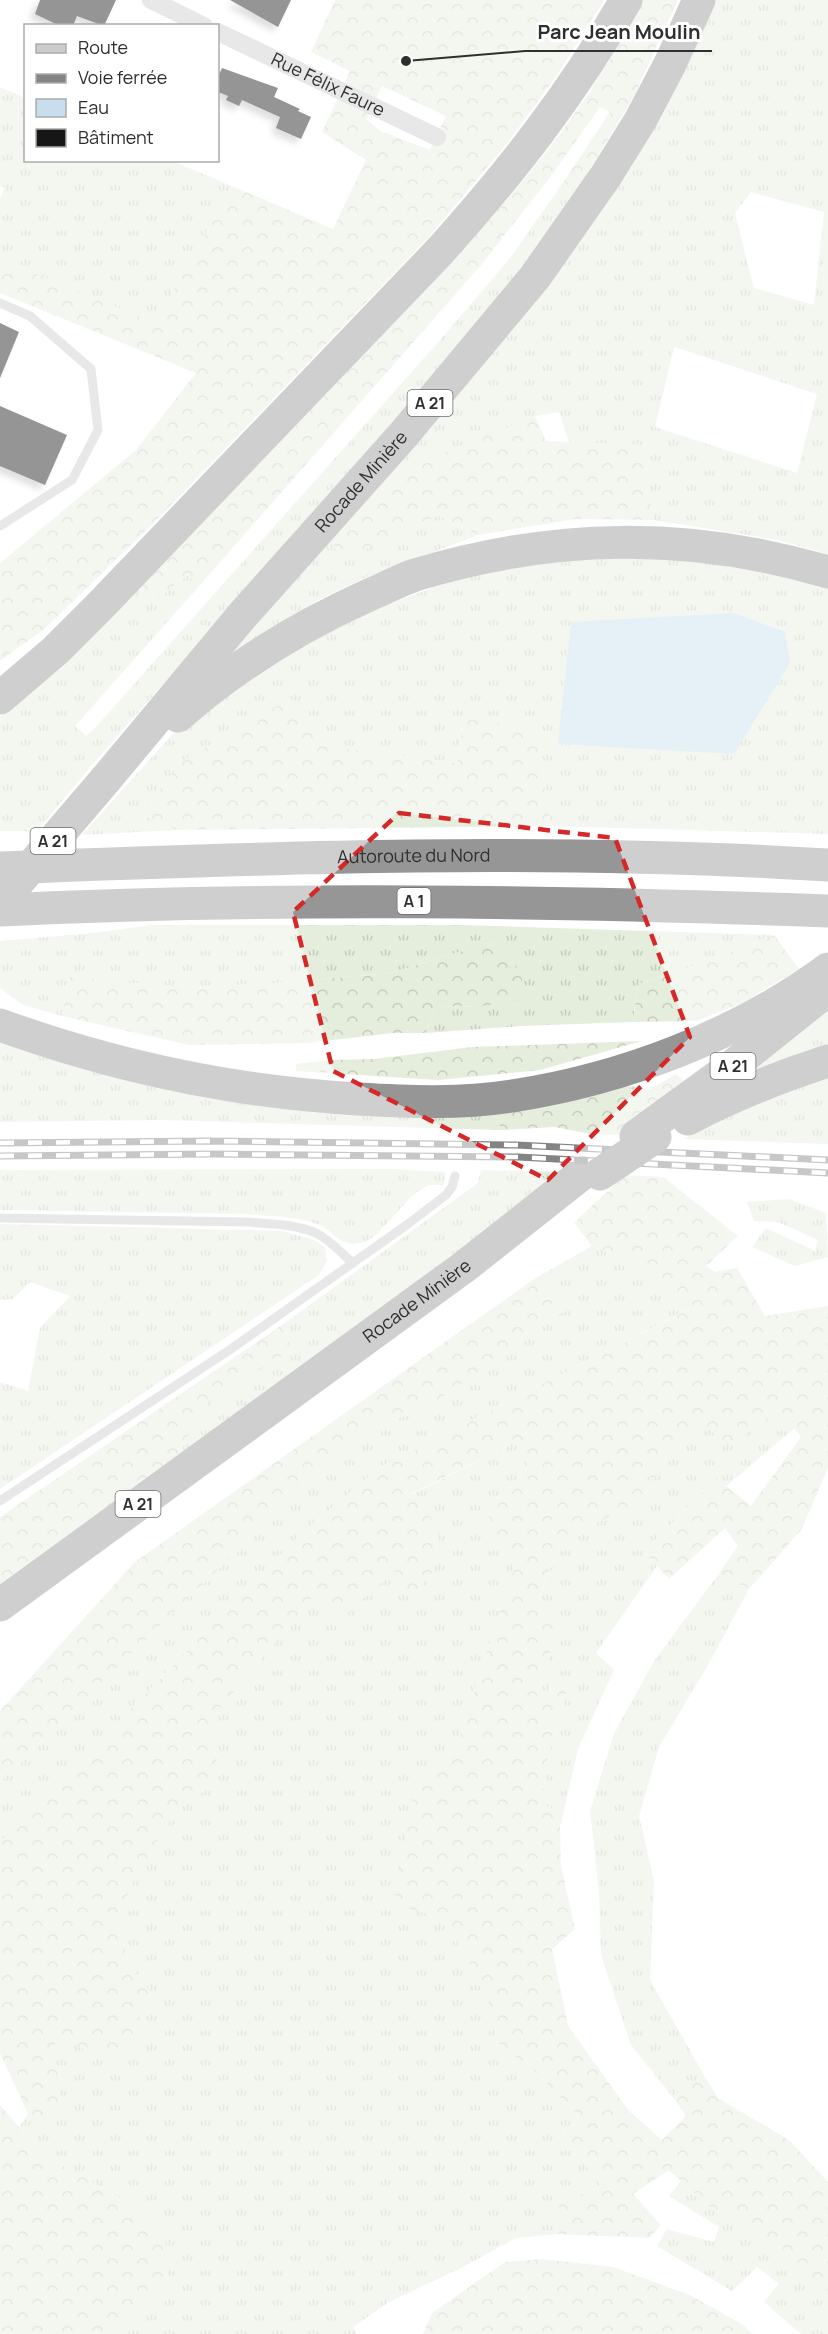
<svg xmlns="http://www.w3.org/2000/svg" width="828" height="2334" viewBox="0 0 828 2334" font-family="Manrope,sans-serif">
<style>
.grass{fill:url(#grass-tufts);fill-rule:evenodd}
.forest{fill:url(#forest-crowns);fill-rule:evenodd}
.water{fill:#c8ddee}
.building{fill:#161616;filter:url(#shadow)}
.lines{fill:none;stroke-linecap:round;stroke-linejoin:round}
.lane{stroke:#ccc;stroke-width:9}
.street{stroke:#ccc;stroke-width:18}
.highway{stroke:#969696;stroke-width:33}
.rail-casing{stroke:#848484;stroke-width:7}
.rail{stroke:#fff;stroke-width:4.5;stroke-dasharray:14;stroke-linecap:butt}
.highway-bridge{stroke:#969696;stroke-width:33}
.marked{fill:none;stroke:#d62828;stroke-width:4.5;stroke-dasharray:12 8;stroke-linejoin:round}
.labels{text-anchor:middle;stroke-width:6;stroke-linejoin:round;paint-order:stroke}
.shield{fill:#fff;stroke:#6d6d6d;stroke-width:1.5}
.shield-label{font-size:16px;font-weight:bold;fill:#2f2f2f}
.street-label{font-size:18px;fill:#2f2f2f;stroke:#fff}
.leader{fill:none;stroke:#2f2f2f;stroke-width:2}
.callout-dot{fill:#2f2f2f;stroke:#fff;stroke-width:2}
.callout-label{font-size:20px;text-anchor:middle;font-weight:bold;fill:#2f2f2f;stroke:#fff;stroke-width:6;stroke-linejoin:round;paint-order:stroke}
</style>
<defs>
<pattern id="grass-tufts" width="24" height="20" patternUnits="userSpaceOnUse" patternTransform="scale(1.5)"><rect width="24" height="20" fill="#e5eddc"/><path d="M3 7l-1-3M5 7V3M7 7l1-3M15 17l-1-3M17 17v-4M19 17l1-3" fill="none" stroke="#c5ccbd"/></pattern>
<pattern id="forest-crowns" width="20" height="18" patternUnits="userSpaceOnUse" patternTransform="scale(1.5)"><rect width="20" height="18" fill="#e5eddc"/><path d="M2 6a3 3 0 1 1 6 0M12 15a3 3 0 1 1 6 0" fill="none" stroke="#c5ccbd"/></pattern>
<filter id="shadow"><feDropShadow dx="-5" dy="5" stdDeviation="3" flood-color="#0004"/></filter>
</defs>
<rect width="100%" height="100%" fill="#fff"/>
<!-- grass -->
<g class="grass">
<path d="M711,0H828V554L778,540L653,520L642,445L569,442L559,412L535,416L342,560L438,515L478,535L367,577L320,599L226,661L419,430ZM751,192L824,212L814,305L754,288L735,213ZM674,347L817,394L797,473L655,427Z"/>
<polygon points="0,87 25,98 26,160 172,161 232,186 155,324 0,259 0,199 5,188 0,186"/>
<polygon points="556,193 571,200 507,289 417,396 91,766 37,831 0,831 0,717 137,587 158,599 187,575 200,585 75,726 86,736 95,728 441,339 511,257"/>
<polygon points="682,556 828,584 828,834 551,826 536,728 463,718 457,763 322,745 139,814 176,830 82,835 178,728 230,685 341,621 465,576 524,561"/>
<polygon points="153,925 461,925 774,935 690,967 638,984 633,1022 520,1026 426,1033 434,1007 483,1006 498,940 391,973 265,984 174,987 69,977 62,1016 23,1005 0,988 0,941 93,933"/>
<polygon points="828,1006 828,1052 734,1088"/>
<path d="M0,1040L211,1098C265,1108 317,1112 372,1114C415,1116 457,1117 500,1114V1130L162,1120L0,1122Z"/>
<polygon points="828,1074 828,1144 684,1139 734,1111"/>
<polygon points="395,1169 445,1172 444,1185 428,1185 413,1195 377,1234 366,1242 352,1244 340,1240 324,1227 309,1221 286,1217 243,1214 0,1210 0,1170"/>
<polygon points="481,1170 569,1172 175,1460 208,1402 293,1349 282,1325 478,1183"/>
<polygon points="789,1199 826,1213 828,1257 795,1266 752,1247 766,1228 815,1251 818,1240 778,1222 754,1221 747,1202"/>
<polygon points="0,1224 283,1231 314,1240 325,1247 327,1261 319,1275 0,1489 0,1382 28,1391 40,1328 70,1296 30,1282 13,1299 0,1300"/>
<polygon points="592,1246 651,1269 690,1308 379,1468 301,1534 0,1843 0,1782 366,1425 419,1413 566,1310 534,1279"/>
<polygon points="780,1409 795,1428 726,1486 716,1478 645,1551 657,1566 596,1653 614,1670 578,1749 560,1827 551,1808 542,1805 546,1766 569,1682 537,1715 532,1712 558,1625 539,1599 562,1539 640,1502 666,1456 707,1427 730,1445"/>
<polygon points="515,1442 528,1466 483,1524 515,1565 455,1750 414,1786 448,1921 496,2018 495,2041 537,2073 579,2116 563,2132 601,2186 559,2203 557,2234 516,2238 461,2268 389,2302 353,2327 357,2334 101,2334 167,2281 127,2202 40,2152 19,2127 28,2114 58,2118 61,2080 52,2061 56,2037 140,2017 150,1992 129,1964 121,1931 129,1888 176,1810 206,1790 218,1765 209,1722 313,1596 344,1618 395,1570 410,1598 411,1495"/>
<polygon points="718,1575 749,1589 708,1665 659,1747 639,1816 654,1881 650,1980 705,2077 672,2096 631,2045 601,1955 599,1890 590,1811 614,1734 654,1661"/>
<polygon points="681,2181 708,2206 790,2253 828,2298 828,2334 801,2334 764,2302 779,2284 757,2267 732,2291 657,2246 667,2229 714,2242 719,2227 669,2196"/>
</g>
<!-- forest -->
<g class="forest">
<path d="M335,0H604L559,72L509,141L428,238L153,524L43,630L0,661V563L136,450L196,373L0,293V259L155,323L232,186L333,229L366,160L322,132L350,71L311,52ZM382,86L446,116L430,150L378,130L367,119Z"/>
<path d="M643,0H678L633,98L571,200L556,193L610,112L600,107L551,176L481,265L200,585L187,575L158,599L137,587C220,504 301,421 381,336C453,260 530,181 588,94C608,64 626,32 643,0Z"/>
<polygon points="535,416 546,441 642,445 653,520 576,519 478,535 438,515 342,560 331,541 418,463"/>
<polygon points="291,698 322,745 457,763 463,718 536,728 551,826 176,830 139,814 185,759"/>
<polygon points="774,935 799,969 740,1004 696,1021 633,1022 638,984 690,967"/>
<polygon points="498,940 522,978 522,999 483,1006 434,1007 426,1033 393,1033 307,1043 189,1045 62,1016 69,977 174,987 265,984 391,973"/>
<polygon points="642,1041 540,1070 438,1080 296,1071 296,1064 331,1060 374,1059 472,1047"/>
<polygon points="676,1074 689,1086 619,1135 591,1134 555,1127 500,1130 500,1114 545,1106 626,1085 649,1090"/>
<polygon points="625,1175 663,1177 738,1236 706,1266 715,1272 737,1268 765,1316 828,1306 828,1467 802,1529 749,1589 718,1575 738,1546 725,1528 669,1579 644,1552 716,1478 751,1506 801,1437 780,1409 730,1446 707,1427 666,1456 641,1502 562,1539 539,1598 558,1625 532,1712 538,1715 555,1676 569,1682 546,1766 542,1804 551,1808 560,1827 561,1866 575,1929 552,1949 568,2026 629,2111 662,2140 686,2116 672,2096 705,2077 718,2098 789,2140 828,2182 828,2298 790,2253 708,2206 669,2170 633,2194 661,2225 649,2238 557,2234 559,2203 601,2186 563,2132 579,2116 537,2073 495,2041 496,2018 448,1921 394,1903 414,1786 455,1750 515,1565 483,1524 528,1466 515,1442 411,1494 439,1528 434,1570 410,1599 395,1571 344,1618 313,1596 209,1722 218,1765 206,1790 176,1810 129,1888 121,1931 129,1964 150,1992 140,2017 147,2026 113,2062 56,2037 52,2061 61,2080 58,2118 28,2114 0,2053 0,1843 301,1534 379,1468 689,1309 651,1269 592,1246 574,1223"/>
<polygon points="534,1279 567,1310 419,1413 366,1425 0,1782 0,1711 135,1562"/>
<polygon points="282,1325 293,1349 208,1402 175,1460 0,1588 0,1517"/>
<polygon points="0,2105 40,2152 127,2202 165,2234 168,2281 101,2334 0,2334"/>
<polygon points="541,2259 613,2267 690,2295 745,2326 753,2334 423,2334 432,2313 505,2262"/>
</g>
<!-- water -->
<polygon class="water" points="733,613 785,632 790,663 734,754 558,744 571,622"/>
<!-- building -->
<g class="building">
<polygon points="40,0 116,0 104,26 77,16 73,26 60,26 35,14"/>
<polygon points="230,0 291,0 278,27"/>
<polygon points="222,68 278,88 274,97 300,109 298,111 311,117 301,139 276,128 280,117 242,100 239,106 226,100 228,96 218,92 218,77"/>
<polygon points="0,323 19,332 0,378"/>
<polygon points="0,406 67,435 45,485 0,466"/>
</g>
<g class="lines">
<!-- lane -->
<g class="lane">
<polyline points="0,303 30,316 91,369 98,430 72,480 0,526"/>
<path d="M0,1218L247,1222C269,1224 295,1224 316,1233C330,1240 341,1253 353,1263"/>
<polyline points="0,1501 228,1351 408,1224 446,1195 452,1187 455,1176"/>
</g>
<!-- street -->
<g class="street">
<polyline points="151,0 204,26"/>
<path id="s1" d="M218,32L437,137"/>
</g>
<!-- highway -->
<g class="highway">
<path d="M0,698L56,650L101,605L440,251C510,173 574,92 626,0"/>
<path d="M178,716C235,666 300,626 369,595C384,589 400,580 415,575C554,533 689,531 828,572"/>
<path id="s2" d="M106,779L241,617L404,434L535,277L605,177L640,121L670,64L699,0"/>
<path id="s3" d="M0,868C276,857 552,848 828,865"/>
<path d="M0,910C276,897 552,901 828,911"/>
<path d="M0,1025C116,1067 234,1092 358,1099C409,1102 461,1104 512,1096C623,1079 737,1036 828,969"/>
<path d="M688,1119C733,1095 779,1077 828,1061"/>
<polyline points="636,1136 735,1064 825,992"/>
<path id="s4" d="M0,1605L464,1267L583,1173"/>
</g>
<!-- rail casing -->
<g class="rail-casing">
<g id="rail">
<polyline points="0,1143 210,1141 516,1145 828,1160"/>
<polyline points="0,1156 213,1154 518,1157 828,1173"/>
</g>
</g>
<!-- rail -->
<use href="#rail" class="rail"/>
<!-- highway-bridge -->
<g class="highway-bridge">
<polyline points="0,903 106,779"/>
<polyline points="600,1174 655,1137"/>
</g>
</g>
<!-- marked area -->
<path d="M0 0H828V2334H0ZM399,813L615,838L690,1037L548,1180L333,1071L293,912Z" fill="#fff" fill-opacity=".55" fill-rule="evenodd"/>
<path class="marked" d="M399,813L615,838L690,1037L548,1180L333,1071L293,912Z"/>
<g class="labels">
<!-- shield labels -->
<g class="shield">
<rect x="407.5" y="390" width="45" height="26" rx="4.5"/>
<rect x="30.5" y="828" width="45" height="26" rx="4.5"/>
<rect x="397.5" y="888" width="33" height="26" rx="4.5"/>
<rect x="710.5" y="1053" width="45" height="26" rx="4.5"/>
<rect x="115.5" y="1491" width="45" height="26" rx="4.5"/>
</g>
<g class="shield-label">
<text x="430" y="409">A 21</text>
<text x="53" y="847">A 21</text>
<text x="414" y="907">A 1</text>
<text x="733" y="1072">A 21</text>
<text x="138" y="1510">A 21</text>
</g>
<!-- street labels -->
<g class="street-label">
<text dy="6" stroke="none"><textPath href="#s1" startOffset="122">Rue Félix Faure</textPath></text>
<text dy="6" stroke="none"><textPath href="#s2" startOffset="392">Rocade Minière</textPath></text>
<text dy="6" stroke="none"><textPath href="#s3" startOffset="414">Autoroute du Nord</textPath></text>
<text dy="6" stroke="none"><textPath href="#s4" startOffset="516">Rocade Minière</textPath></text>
</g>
</g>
<!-- callouts -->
<path class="leader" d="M406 61L525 51H712"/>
<circle class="callout-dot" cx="406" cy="61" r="6"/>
<g class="callout-label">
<text x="619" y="39">Parc Jean Moulin</text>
</g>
<!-- legend -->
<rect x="24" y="24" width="195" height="138" fill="#ffffff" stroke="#acacac" stroke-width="1.5"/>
<rect x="36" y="44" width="30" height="9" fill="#cccccc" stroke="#acacac" stroke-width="1.5"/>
<text x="78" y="54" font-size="18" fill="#2f2f2f">Route</text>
<rect x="36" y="74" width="30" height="9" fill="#848484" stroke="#acacac" stroke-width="1.5"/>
<text x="78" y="84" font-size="18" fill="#2f2f2f">Voie ferrée</text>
<rect x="36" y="99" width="30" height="18" fill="#c8ddee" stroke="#acacac" stroke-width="1.5"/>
<text x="78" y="114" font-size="18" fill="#2f2f2f">Eau</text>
<rect x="36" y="129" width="30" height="18" fill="#161616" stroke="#acacac" stroke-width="1.5"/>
<text x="78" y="144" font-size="18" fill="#2f2f2f">Bâtiment</text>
</svg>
